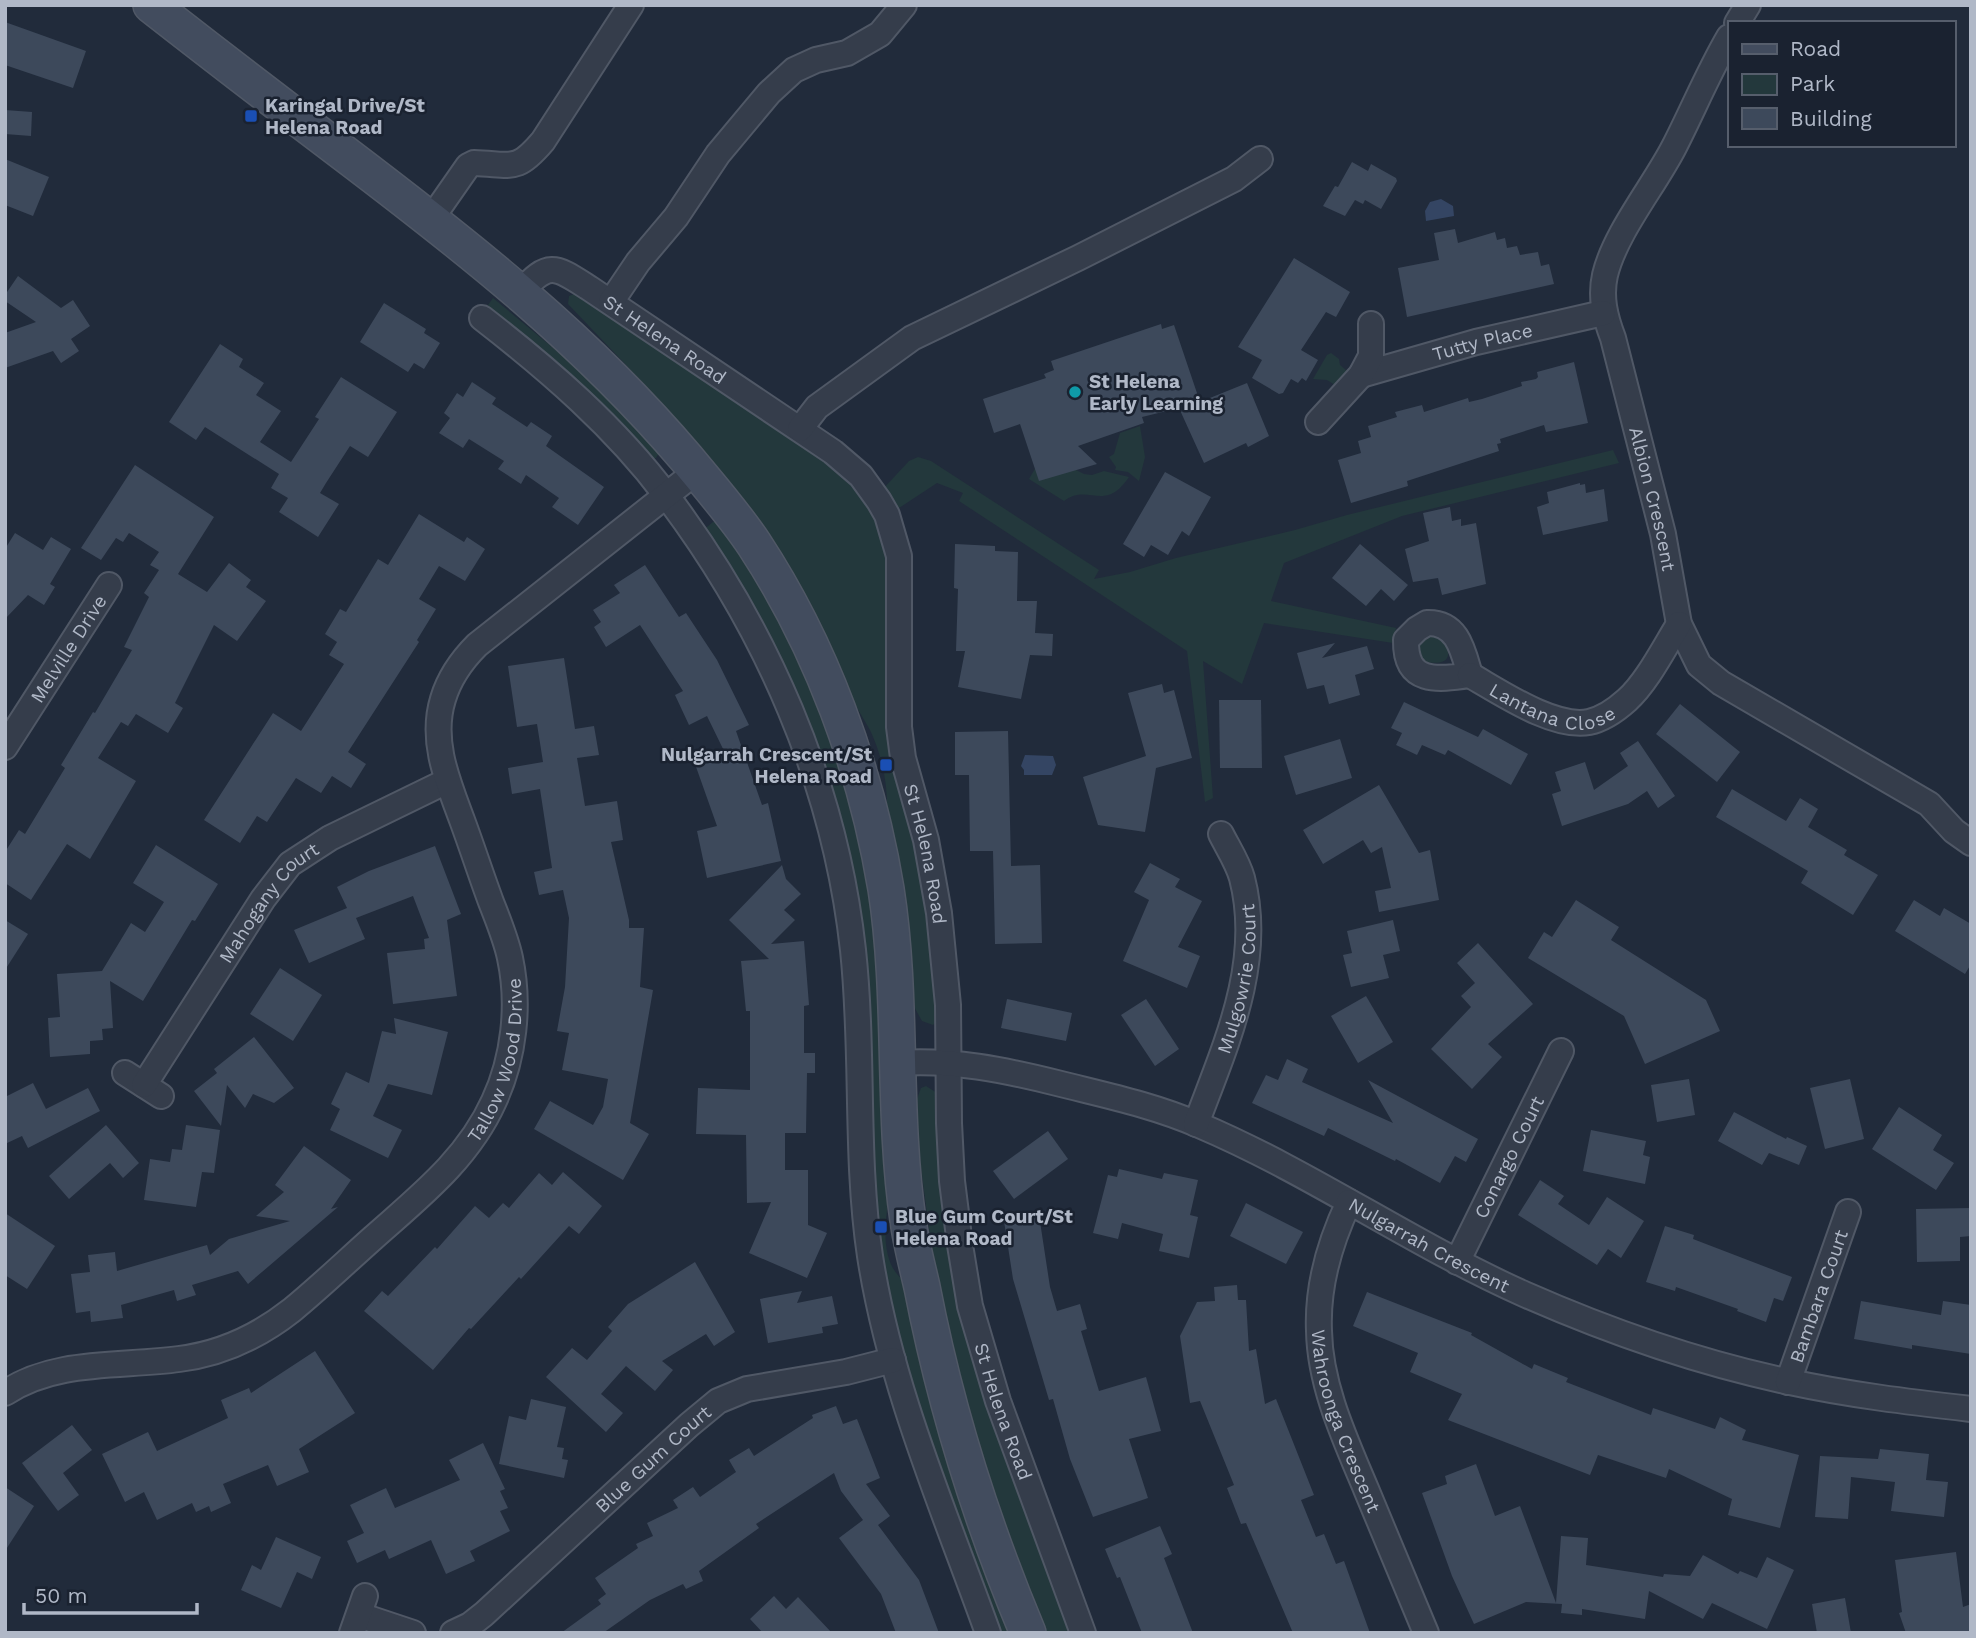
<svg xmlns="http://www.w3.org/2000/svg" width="1976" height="1638" viewBox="0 0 1976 1638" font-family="'Work Sans',sans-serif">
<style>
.green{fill:#23383c}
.water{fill:#344563}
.building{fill:#3d495b}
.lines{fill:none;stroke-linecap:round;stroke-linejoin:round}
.street-casing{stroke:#505866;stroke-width:28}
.secondary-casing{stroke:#505866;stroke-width:38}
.street{stroke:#353d4b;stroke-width:24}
.secondary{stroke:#424c5e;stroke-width:35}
.transit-dot{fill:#1a4fb4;stroke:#1a2230;stroke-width:2.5}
.culture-dot{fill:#0f9aa8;stroke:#1a2230;stroke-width:2.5}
.labels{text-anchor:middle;stroke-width:5;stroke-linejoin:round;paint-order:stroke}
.poi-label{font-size:19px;font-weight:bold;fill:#b0b8c7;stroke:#1a2230;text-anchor:start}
.street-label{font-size:19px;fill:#b0b8c7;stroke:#1a2230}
</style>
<rect width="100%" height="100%" fill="#212b3b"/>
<!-- green -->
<g class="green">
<path d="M574,294L580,295L828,459L870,502L888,550L921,865L938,1004L936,1022L933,1025L922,1021L912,1003L887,815C888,785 883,758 870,730L718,470L627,366L568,304L569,296Z"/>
<polygon points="493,298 575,366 657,449 659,453 656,458 651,458 486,308"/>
<polygon points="1331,353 1339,359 1340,365 1347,371 1335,385 1327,380 1313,379 1327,355"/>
<polygon points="1140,426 1145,457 1139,481 1128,472 1115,470 1116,467 1109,457 1114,454 1120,433"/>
<polygon points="1613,450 1619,463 1402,516 1284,563 1271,601 1396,628 1393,643 1264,623 1242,684 1203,661 1213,798 1205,802 1187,651 959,501 963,493 937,483 896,510 883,489 909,461 918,457 931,461 1099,570 1094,579 1130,572 1176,558 1295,530 1347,515"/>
<path d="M1040,460L1068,466L1084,474L1092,475L1104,471L1129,477C1104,514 1089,482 1064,501L1029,479Z"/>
<path d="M713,522H717C792,628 844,747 866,875C884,979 884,1087 890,1192C885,1219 879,1261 903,1280L1014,1633H999L923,1424L897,1337L882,1262L843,841L702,531Z"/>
<path d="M1426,632L1442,636C1456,661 1445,666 1420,661L1416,640Z"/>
<polygon points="926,1086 937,1093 942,1165 1072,1633 1042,1633 973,1435 934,1267 918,1145 917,1099 921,1088"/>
</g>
<!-- water -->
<g class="water">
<polygon points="1441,199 1453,206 1454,216 1426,221 1425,211 1430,202"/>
<polygon points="1025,755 1053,756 1056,765 1052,775 1024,775 1024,770 1021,766"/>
</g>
<!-- building -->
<g class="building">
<polygon points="5,22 86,51 73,88 5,65"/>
<polygon points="5,110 32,112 31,136 5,134"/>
<polygon points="5,159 49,177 33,216 5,205"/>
<polygon points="1352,162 1368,171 1371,164 1396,178 1397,181 1381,209 1365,200 1363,204 1355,200 1345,216 1323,206 1335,186 1338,187"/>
<polygon points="1455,229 1458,243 1495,232 1497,240 1505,238 1507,248 1517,246 1520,255 1538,252 1541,266 1549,264 1554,284 1407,317 1398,268 1439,260 1434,233"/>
<polygon points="1294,258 1350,292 1336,317 1326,312 1301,350 1318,360 1306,381 1302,378 1298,383 1291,379 1283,393 1279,394 1252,378 1262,360 1238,347"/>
<polygon points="18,276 61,308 73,300 90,326 71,339 79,351 61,363 53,351 5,368 5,333 36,322 5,301 5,295"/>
<polygon points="384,303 426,329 424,333 440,343 424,369 414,363 408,372 360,342"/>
<polygon points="1161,324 1162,329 1174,325 1200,402 1247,383 1269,436 1248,447 1246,443 1204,463 1179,408 1142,417 1144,423 1078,446 1097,464 1039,481 1020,424 994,433 983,399 1046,378 1044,374 1054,370 1051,361"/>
<polygon points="220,344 243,359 239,367 264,383 256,395 281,411 260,442 291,462 319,419 315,417 341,377 397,412 368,457 350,446 326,483 320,493 339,504 318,537 279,512 288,498 271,488 279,474 205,427 196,440 169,422"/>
<polygon points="1574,362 1588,423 1546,432 1544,425 1500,439 1501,443 1497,444 1499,451 1407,481 1408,486 1351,503 1338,460 1361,453 1358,441 1371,437 1368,426 1397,417 1395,412 1422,405 1424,412 1468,398 1469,402 1482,399 1522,386 1521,382 1536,379 1538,377 1537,372"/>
<polygon points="472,382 496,398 492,404 527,427 531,422 552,436 546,446 604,487 578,525 552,507 559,498 526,475 521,484 498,469 504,461 469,439 463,448 439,433 450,418 444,413 457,393 463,397"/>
<polygon points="135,465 214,517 178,574 207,592 229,563 251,580 246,587 266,601 237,641 214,625 175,703 183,708 168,733 136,714 128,726 121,722 98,758 136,781 90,859 67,844 31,900 5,883 5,852 19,830 25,834 65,768 61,765 93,712 95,713 132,650 124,647 149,597 144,593 159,570 150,565 159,552 129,533 123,542 116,538 101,560 81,548"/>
<polygon points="1165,472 1211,497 1189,536 1182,531 1168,555 1151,545 1144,557 1123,544"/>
<polygon points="1580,483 1580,485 1585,484 1586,493 1604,489 1608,521 1543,535 1537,507 1549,503 1547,492"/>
<polygon points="1450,507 1452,521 1461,519 1461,526 1476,523 1486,584 1442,595 1438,578 1413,582 1405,549 1429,541 1423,513"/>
<polygon points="419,514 464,542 467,537 485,549 465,581 439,566 419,599 436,609 417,640 419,642 348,752 366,764 351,788 332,776 321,793 296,778 267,822 257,816 240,843 204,820 273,713 301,731 344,664 329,655 337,642 325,634 340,609 346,612 378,559 388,565"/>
<polygon points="15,533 43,550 51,537 71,549 50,584 55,587 44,605 28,595 5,619 5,549"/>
<polygon points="955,544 995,546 995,551 1018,552 1017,601 1037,601 1035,633 1053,634 1052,656 1030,655 1021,699 958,687 965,651 956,651 958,589 954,588"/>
<polygon points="1360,544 1408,585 1394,601 1381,589 1366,606 1332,578"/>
<polygon points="645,565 679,617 686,613 717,660 749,725 736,731 762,805 768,803 781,861 707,878 697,831 717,826 695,764 725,753 707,716 689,725 675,695 683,691 640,625 606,647 594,627 601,622 593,610 620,593 614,585"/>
<polygon points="1335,643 1322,658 1367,646 1374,669 1355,675 1360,695 1329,704 1324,685 1307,689 1297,653"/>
<polygon points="564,658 575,729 594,726 599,755 577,758 585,806 617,801 623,840 611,842 629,920 629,928 644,928 640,987 653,990 630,1123 649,1134 623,1180 534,1129 550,1101 593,1125 603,1107 608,1079 562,1070 569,1033 557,1031 565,987 569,918 563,890 539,895 534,872 552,868 540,789 512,794 508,768 543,762 537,724 517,727 508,666"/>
<polygon points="1162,684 1164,693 1174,690 1192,758 1156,768 1145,832 1098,825 1083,777 1146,756 1128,693"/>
<polygon points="1219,700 1261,700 1262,768 1220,768"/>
<polygon points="1404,702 1478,737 1483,729 1528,754 1511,785 1448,750 1445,755 1422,745 1417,755 1396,745 1402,733 1391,728"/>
<polygon points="1680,704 1740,752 1717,782 1656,734"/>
<polygon points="1008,731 1011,866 1040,865 1042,943 995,944 993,851 970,851 969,775 955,775 955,732"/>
<polygon points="1340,739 1352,778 1296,795 1284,756"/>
<polygon points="1638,741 1675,796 1658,808 1647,791 1628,804 1562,826 1552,794 1561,791 1555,772 1585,762 1594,790 1628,766 1620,753"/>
<polygon points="1379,785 1419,853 1430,850 1439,900 1379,912 1375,891 1391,888 1382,847 1371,853 1363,840 1323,864 1303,830"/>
<polygon points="1732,789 1786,821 1800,798 1818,809 1808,827 1847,850 1844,855 1878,875 1853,915 1801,883 1808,871 1716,817"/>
<polygon points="156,845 218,884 195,921 192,920 143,1001 110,981 113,1028 102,1029 103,1040 90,1041 90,1054 50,1057 48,1018 60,1017 57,974 102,971 131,923 145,932 164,902 133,883"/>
<polygon points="435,846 461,914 447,920 457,996 393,1004 387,953 425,949 424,939 429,938 413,896 356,918 365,939 309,963 294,930 347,908 337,887 369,871"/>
<polygon points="1150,863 1180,879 1175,887 1202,901 1178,947 1200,956 1187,988 1123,961 1149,900 1134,892"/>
<polygon points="782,865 786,879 801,894 784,910 795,920 771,944 804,941 809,1005 804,1006 804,1053 815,1053 815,1073 807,1073 806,1133 785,1133 785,1170 808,1170 808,1225 827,1233 807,1278 749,1253 771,1202 747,1203 746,1135 696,1134 698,1088 750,1090 750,1011 746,1011 741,961 769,959 729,920"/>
<polygon points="1576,900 1619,927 1611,940 1706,1000 1720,1031 1645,1064 1624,1016 1528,958 1544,932 1552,937"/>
<polygon points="1914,900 1940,916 1944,908 1971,924 1971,964 1965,974 1895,931"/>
<polygon points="5,920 28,934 5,970"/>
<polygon points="1393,920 1400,951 1383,955 1389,978 1351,987 1343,955 1352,953 1347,931"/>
<polygon points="1478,943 1533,1004 1488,1044 1502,1057 1472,1089 1431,1049 1471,1007 1461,996 1475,983 1457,963"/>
<polygon points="280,968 322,995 293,1041 250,1014"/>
<polygon points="1366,996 1393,1042 1358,1063 1331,1016"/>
<polygon points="1007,999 1072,1013 1066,1041 1001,1028"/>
<polygon points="1146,999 1179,1049 1155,1066 1121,1015"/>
<polygon points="394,1018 448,1032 432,1095 388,1084 373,1116 402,1130 388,1158 330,1130 340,1109 331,1104 346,1072 369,1083 382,1031 396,1034"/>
<polygon points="254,1037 294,1088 274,1103 253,1094 245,1108 227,1085 221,1126 194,1091 217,1073 214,1069"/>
<polygon points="1287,1059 1308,1069 1302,1082 1393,1123 1368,1080 1478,1139 1466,1162 1455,1156 1440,1183 1396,1159 1395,1161 1328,1128 1324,1136 1252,1103 1266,1075 1278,1080"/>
<polygon points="1689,1079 1695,1115 1657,1122 1651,1085"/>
<polygon points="1850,1079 1864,1139 1825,1149 1810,1088"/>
<polygon points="33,1083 46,1109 88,1088 100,1111 28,1148 22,1136 5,1144 5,1097"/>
<polygon points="1899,1107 1942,1135 1933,1150 1954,1163 1936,1190 1872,1149"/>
<polygon points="1734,1112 1786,1139 1787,1137 1807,1146 1799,1165 1769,1153 1762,1165 1718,1141"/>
<polygon points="106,1125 139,1163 123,1178 110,1163 69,1199 49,1176"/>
<polygon points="186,1125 220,1130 214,1173 202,1172 196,1207 144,1200 150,1159 170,1162 172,1149 182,1150"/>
<polygon points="1591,1130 1646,1141 1643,1155 1650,1157 1645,1184 1583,1171"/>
<polygon points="1048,1131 1068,1159 1014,1199 993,1171"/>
<polygon points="304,1146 351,1180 331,1209 338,1207 248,1284 238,1271 192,1285 196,1295 177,1301 174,1290 121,1305 123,1318 91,1322 90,1311 76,1313 71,1274 90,1272 88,1255 115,1252 117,1271 207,1245 210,1255 229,1239 290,1221 256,1216 284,1192 275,1185"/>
<polygon points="1119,1169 1162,1179 1164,1173 1198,1180 1190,1215 1198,1217 1189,1258 1159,1251 1163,1234 1122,1223 1118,1239 1093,1233 1108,1175 1117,1177"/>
<polygon points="563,1172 602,1206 579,1234 569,1226 521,1279 519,1277 471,1329 469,1328 433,1370 364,1311 382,1291 388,1296 435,1247 437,1249 475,1206 489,1218 503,1203 509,1208 539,1173 552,1185"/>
<polygon points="1540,1180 1564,1196 1558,1204 1589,1225 1607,1197 1644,1221 1621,1258 1608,1249 1597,1265 1518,1215"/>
<polygon points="1246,1203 1303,1232 1286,1264 1230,1236"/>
<polygon points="1971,1208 1971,1236 1960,1237 1960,1261 1917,1262 1916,1209"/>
<polygon points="5,1213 55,1246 27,1289 5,1275"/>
<polygon points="1039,1215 1050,1287 1057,1311 1080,1304 1087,1329 1081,1331 1099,1391 1146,1377 1161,1431 1129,1439 1148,1498 1093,1517 1070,1459 1053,1399 1049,1400 1013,1279 1004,1221"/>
<polygon points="1665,1226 1694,1235 1693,1239 1792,1277 1783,1301 1774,1298 1766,1322 1737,1311 1738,1309 1676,1287 1675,1291 1646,1282"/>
<polygon points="695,1262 735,1332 714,1346 706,1334 662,1361 673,1370 655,1391 626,1366 601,1394 623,1413 606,1432 546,1377 572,1348 587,1360 612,1331 608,1327 628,1304"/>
<polygon points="1237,1285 1238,1300 1246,1300 1249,1351 1256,1349 1265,1404 1276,1399 1314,1495 1301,1500 1316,1537 1324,1534 1336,1564 1344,1561 1370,1633 1293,1633 1246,1523 1241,1524 1227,1488 1234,1485 1200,1401 1190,1403 1180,1336 1197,1302 1215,1301 1214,1287"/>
<polygon points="802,1291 797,1303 832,1296 838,1324 822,1327 823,1333 768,1343 760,1299"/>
<polygon points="1367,1292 1472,1333 1471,1335 1532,1369 1534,1364 1568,1378 1566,1382 1651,1415 1653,1408 1715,1429 1720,1417 1746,1430 1742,1440 1799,1455 1780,1528 1728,1515 1732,1499 1669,1469 1666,1478 1598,1455 1590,1475 1448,1420 1462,1394 1410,1372 1418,1353 1353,1326"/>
<polygon points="1861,1301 1941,1315 1943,1301 1971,1305 1971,1354 1912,1345 1912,1349 1854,1339"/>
<polygon points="315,1351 355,1413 299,1449 309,1472 277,1486 268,1465 223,1484 231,1503 211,1512 209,1506 196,1512 192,1503 157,1520 144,1492 125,1502 102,1454 148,1432 157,1451 228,1418 221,1400 249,1388 251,1393"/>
<polygon points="531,1399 566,1407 557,1447 564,1448 562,1459 568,1460 564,1478 499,1464 509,1416 526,1420"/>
<polygon points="836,1406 843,1424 857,1419 880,1478 866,1484 890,1516 878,1525 919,1580 939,1633 896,1633 881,1594 839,1538 863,1520 841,1491 834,1473 756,1524 759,1528 699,1571 703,1581 686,1589 683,1584 650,1600 603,1633 561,1633 601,1604 598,1600 606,1594 595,1578 638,1548 636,1544 653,1536 647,1523 678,1508 673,1500 693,1487 700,1497 736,1472 729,1460 749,1448 754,1456 813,1418 812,1415"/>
<polygon points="72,1425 92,1450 63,1473 79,1495 58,1511 22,1463"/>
<polygon points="483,1443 505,1489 500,1491 508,1508 500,1511 510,1531 470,1551 475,1561 446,1574 431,1540 389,1559 385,1550 357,1563 347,1541 364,1533 350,1505 386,1488 395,1508 460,1480 449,1460"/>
<polygon points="1880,1449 1929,1454 1926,1480 1948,1482 1944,1517 1891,1511 1895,1482 1851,1477 1848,1519 1815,1517 1820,1456 1878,1459"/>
<polygon points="1476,1464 1495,1516 1520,1506 1556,1603 1561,1536 1588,1538 1586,1565 1663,1577 1664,1574 1690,1576 1703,1555 1738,1574 1740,1571 1757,1578 1767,1557 1794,1570 1767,1629 1712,1603 1703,1619 1649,1591 1645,1619 1582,1609 1582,1615 1561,1613 1562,1604 1526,1602 1474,1624 1452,1576 1422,1493 1447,1484 1445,1476"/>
<polygon points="5,1487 34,1506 5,1551"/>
<polygon points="1160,1526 1172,1554 1164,1558 1193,1633 1142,1633 1120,1577 1117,1578 1105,1549"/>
<polygon points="276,1537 321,1557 312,1579 297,1572 281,1608 241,1590 252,1565 261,1570"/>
<polygon points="1956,1552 1963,1607 1971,1604 1971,1633 1906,1633 1899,1613 1902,1612 1895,1560"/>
<polygon points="774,1596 786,1609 798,1597 832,1633 763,1633 750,1619"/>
<polygon points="1845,1598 1851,1633 1817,1633 1812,1604"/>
</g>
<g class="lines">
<!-- street casing -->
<g class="street-casing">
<g id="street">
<polyline points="1737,23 1748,5"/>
<path id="s1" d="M1729,37C1708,73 1693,110 1674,147C1654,186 1615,233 1605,275C1600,297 1605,317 1613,338L1663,534L1679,624L1699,665L1721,683L1929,804L1954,831L1971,843"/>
<path d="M431,219L468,166L474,163C512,164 516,173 543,141L631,5"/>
<path id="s2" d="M521,292C549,260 556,267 589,288L833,452L861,476L879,501L887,515L899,556V727L903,758L926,840L939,913L948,1005L949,1123L952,1181L960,1245L970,1306L998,1401L1083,1633"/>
<polyline points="611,302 638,262 676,217 718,154 769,93 794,70 816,60 847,53 880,34 904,5"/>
<path d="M482,318C549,370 615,427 666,495C766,627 835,784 853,950C864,1052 855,1155 870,1256C890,1386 944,1510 988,1633"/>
<path id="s3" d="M1361,375L1476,342L1603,313"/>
<polyline points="1318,422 1361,375 1371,356 1371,324"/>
<polyline points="800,429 817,407 912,338 1078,258 1234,179 1260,159"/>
<path d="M1427,623C1458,622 1463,651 1470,675C1437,680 1405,684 1406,640L1417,629Z"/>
<path id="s4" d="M1470,675C1500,692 1554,729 1589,722C1603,719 1617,709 1627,700C1647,682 1664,648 1679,624"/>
<path id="s5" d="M5,747L109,585"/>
<path id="s6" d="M898,1063C951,1059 1005,1070 1057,1083C1104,1095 1153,1105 1199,1125C1312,1173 1412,1244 1524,1294C1608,1331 1700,1363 1790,1382C1850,1395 1910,1402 1971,1409"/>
<polyline points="125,1073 161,1096"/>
<path id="s7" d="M144,1085L263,899L290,864L330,838L447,781"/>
<path id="s8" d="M1196,1124C1225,1046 1264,963 1242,878C1238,863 1228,848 1221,834"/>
<path id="s9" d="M1349,1202C1330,1242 1317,1286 1319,1331C1320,1386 1345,1439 1366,1489C1386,1537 1406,1585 1426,1633"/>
<path id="s10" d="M1457,1262L1561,1051"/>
<path id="s11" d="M1788,1382L1848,1212"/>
<path id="s12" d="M5,1393C55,1359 122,1367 179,1359C220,1354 259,1336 292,1310C320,1287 346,1262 373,1238C419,1197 468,1159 494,1101C514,1058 520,1005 510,958C506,939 498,920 491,902C481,875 472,847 462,820C448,782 430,741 443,699C449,679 462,660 477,645L697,471"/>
<polyline points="359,1615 413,1633"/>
<polyline points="352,1633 365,1596"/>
<path id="s13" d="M453,1633L470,1625L484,1614L689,1425L718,1401L747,1389L846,1372L893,1360"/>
</g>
</g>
<!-- secondary casing -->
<g class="secondary-casing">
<path id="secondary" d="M151,5C215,55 280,105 345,154C469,248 586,340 687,459C710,487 734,514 754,544C821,646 866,768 886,889C903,998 892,1111 908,1220C911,1243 917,1265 922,1287C945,1406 981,1521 1028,1633"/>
</g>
<!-- street -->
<use href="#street" class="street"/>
<!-- secondary -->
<use href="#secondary" class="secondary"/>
</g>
<!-- markers -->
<g class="transit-dot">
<rect x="244" y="109" width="14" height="14" rx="3.5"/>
<rect x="879" y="758" width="14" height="14" rx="3.5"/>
<rect x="874" y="1220" width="14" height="14" rx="3.5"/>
</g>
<circle class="culture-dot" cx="1075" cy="392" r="7"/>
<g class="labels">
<!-- poi labels -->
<g class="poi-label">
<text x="265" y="112">Karingal Drive/St<tspan x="265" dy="22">Helena Road</tspan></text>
<text x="1089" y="388">St Helena<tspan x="1089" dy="22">Early Learning</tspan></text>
<text x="872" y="761" text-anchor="end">Nulgarrah Crescent/St<tspan x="872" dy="22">Helena Road</tspan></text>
<text x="895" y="1223">Blue Gum Court/St<tspan x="895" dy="22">Helena Road</tspan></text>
</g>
<!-- street labels -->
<g class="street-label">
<text dy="7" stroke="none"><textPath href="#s2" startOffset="172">St Helena Road</textPath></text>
<text dy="7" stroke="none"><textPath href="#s3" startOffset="126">Tutty Place</textPath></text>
<text dy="7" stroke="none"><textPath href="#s1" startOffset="499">Albion Crescent</textPath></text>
<text dy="7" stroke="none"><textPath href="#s5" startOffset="117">Melville Drive</textPath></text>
<text dy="7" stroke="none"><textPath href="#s4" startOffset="91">Lantana Close</textPath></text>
<text dy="7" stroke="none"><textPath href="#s2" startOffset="802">St Helena Road</textPath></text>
<text dy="7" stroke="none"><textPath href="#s7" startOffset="222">Mahogany Court</textPath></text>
<text dy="7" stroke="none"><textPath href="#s8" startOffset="152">Mulgowrie Court</textPath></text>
<text dy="7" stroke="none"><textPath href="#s12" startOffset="637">Tallow Wood Drive</textPath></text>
<text dy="7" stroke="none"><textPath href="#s10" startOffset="117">Conargo Court</textPath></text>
<text dy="7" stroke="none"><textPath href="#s6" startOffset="569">Nulgarrah Crescent</textPath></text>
<text dy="7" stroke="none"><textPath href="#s11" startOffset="91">Bambara Court</textPath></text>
<text dy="7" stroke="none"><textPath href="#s2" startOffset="1368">St Helena Road</textPath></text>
<text dy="7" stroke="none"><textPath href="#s9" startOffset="228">Wahroonga Crescent</textPath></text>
<text dy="7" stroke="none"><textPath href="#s13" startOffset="266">Blue Gum Court</textPath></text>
</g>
</g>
<!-- border -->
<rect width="1976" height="1638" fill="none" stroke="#b0b8c7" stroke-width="14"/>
<!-- legend -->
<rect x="1728" y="21" width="228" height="126" fill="#1a2230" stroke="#565e6c" stroke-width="2"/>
<rect x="1742" y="44" width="35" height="10" fill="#424c5e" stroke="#565e6c" stroke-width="2"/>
<text x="1790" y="56" font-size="21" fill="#b0b8c7">Road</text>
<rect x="1742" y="74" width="35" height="21" fill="#23383c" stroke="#565e6c" stroke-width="2"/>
<text x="1790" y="91" font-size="21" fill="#b0b8c7">Park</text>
<rect x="1742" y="108" width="35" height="21" fill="#3d495b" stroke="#565e6c" stroke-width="2"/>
<text x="1790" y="126" font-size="21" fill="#b0b8c7">Building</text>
<!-- scale -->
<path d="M24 1603v10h173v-10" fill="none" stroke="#b0b8c7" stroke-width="3.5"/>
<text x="35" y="1603" font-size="21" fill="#b0b8c7" stroke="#1a2230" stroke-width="5" paint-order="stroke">50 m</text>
</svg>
